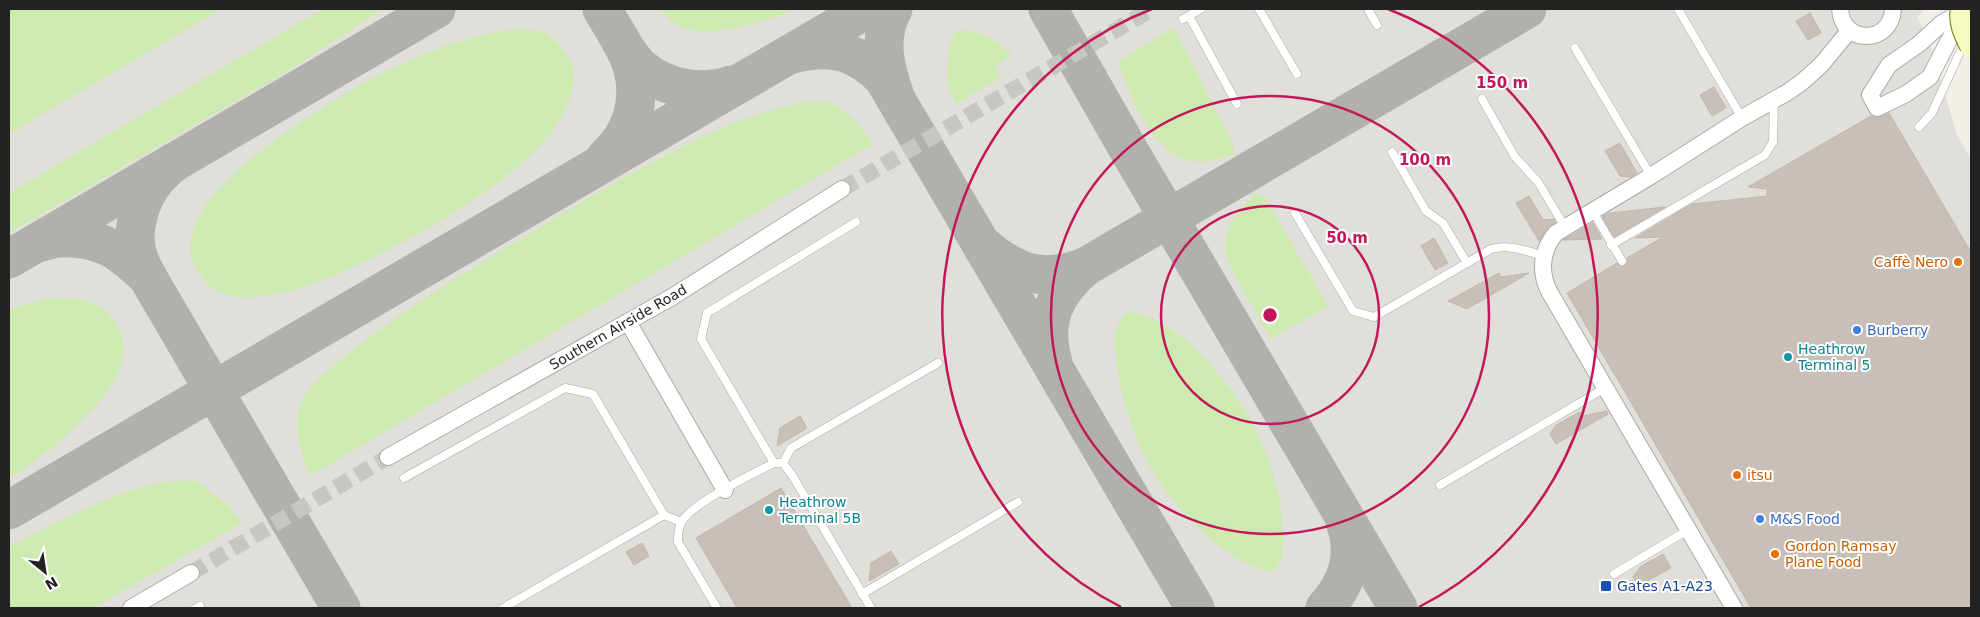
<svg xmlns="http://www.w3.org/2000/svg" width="1980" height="617" viewBox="0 0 1980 617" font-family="'DejaVu Sans',sans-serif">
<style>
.airport{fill:#e1dfda}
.grass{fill:#cdebb0}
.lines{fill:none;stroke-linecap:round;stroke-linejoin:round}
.taxiway{stroke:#b1b0ac;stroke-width:39}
.building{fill:#c7bfb8;stroke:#c4b6ab}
.street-tunnel{stroke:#c8c6c1;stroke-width:16;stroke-dasharray:16 8;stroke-linecap:butt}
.lane-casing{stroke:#a9a9a9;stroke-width:9}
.street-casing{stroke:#a9a9a9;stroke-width:18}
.lane{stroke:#fff;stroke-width:8}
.street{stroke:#fff;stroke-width:16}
.secondary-bridge-casing{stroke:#707d05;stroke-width:24;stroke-linecap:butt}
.secondary-bridge{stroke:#f7fabf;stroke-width:22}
.ring{fill:none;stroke:#c2185b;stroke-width:2.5}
.food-dot{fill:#e8710a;stroke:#fff;stroke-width:2}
.shop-dot{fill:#3f7fe0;stroke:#fff;stroke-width:2}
.culture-dot{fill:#0f9aa8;stroke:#fff;stroke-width:2}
.transit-dot{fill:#1a4fb4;stroke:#fff;stroke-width:2}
.labels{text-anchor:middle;stroke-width:4;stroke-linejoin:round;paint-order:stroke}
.food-label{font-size:14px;fill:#c56008;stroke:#fff;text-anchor:start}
.street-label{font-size:14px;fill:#222;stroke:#fff}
.shop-label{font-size:14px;fill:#366cbe;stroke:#fff;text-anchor:start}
.culture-label{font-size:14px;fill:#0d838f;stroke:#fff;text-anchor:start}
.transit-label{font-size:14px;fill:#164399;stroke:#fff;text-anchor:start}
.centre{fill:#c2185b;stroke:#fff;stroke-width:2.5}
.ring-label{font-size:15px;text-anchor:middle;font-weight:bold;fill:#c2185b;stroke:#fff;stroke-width:4;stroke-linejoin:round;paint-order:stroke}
</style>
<rect width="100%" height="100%" fill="#f2efe9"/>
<!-- airport -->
<polygon class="airport" points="9,9 1925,9 1917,17 1930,43 1957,135 1971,159 1971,608 9,608"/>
<!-- grass -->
<g class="grass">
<polygon points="9,9 221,9 9,134"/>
<polygon points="323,9 382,9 291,69 9,233 9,193"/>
<path d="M659,9H798C774,19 715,37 690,30C677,27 667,19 659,9Z"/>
<path d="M1173,28L1177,33L1235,148L1233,149L1234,154C1222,158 1209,163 1197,162C1154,159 1129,96 1118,61Z"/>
<path d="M509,30C517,30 536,29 543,32C554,37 569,55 572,65C589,144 438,224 380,254C342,273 267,309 224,294C211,289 202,279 195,267C184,249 194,224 205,207C213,193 226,182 238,170C263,147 290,129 318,111C377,73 439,41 509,30Z"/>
<path d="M956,30C985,31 990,37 1012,54L995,66L1002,76L956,104C943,80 945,54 956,30Z"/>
<path d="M804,102C812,102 822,100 829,103C842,106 867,132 873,144L310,476C302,454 291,425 301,403C310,384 332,367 348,354C397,314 450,282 504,249C575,206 646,162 722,128C749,116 776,109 804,102Z"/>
<path d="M1258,192L1261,197L1264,195L1328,306L1271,339C1261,322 1252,305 1242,289C1216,244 1220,226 1258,192Z"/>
<path d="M58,298C80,298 103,301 115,322C122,334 126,348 122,362C110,405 45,456 9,479V309L37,301Z"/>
<path d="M1132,312C1162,318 1184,337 1205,359C1218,374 1232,389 1243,407C1265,441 1282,492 1283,533C1284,545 1283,565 1272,572C1227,567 1167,500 1147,461C1132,432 1121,398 1117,367C1114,348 1112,328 1126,313Z"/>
<path d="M170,481H197L229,506L242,523L93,608H9V547C48,526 89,505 132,490C144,486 157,484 170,481Z"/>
</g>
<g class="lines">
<!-- taxiway -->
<g class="taxiway">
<path d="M602,9C612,27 626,46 632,66C642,100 632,134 606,157"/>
<path d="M893,9C878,37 884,64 894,93"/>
<polyline points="1048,9 1131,154 1398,608"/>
<path d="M626,50C631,56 635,63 641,68C666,89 700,95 731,85"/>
<path d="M793,54C831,44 857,51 884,79L1195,608"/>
<path d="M174,162C168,167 162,173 157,178C140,198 129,234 139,259C141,265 144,270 147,276L341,608"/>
<path d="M42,242C64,234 92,238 113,249C125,256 136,267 147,276"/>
<path d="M985,247C1018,275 1044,282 1085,267"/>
<polyline points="9,259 436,9"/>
<path d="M1053,362C1041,322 1055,292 1085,267L1527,9"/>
<polyline points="9,510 867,9"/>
<path d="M1325,608C1347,584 1357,554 1345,522"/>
</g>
</g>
<!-- building -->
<g class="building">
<polygon points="1810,13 1821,33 1808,40 1796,21"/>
<polygon points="1714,87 1726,108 1712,116 1700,95"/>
<polygon points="1889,113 1971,252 1971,608 1751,608 1567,293 1617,263 1622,267 1625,266 1628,261 1627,258 1663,237 1635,238 1692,204 1767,196 1767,189 1748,187 1871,116 1877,118"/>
<polygon points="1620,143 1637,173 1630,177 1620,176 1605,151"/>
<polygon points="1529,196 1543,220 1554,219 1555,222 1548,227 1539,241 1516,203"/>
<polygon points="1665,207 1614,237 1602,217 1609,213"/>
<polygon points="1593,223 1602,239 1563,240"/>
<polygon points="1434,238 1448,263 1435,270 1421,246"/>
<polygon points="1499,273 1501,277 1529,273 1467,309 1448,301"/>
<polygon points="1607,411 1608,414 1556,444 1550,434 1556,425 1580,412 1583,416"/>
<polygon points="800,416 807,428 777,446 780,428"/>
<polygon points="781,488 852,608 737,608 696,538"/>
<polygon points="642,543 649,556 634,565 626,552"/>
<polygon points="891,551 899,564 869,581 871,563"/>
<polygon points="1663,554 1671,568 1638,586 1633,577 1640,567"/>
</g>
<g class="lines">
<!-- street-tunnel -->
<g class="street-tunnel">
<polyline points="842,189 1152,9"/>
<polyline points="191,573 388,457"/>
</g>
<!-- lane casing -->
<g class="lane-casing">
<g id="lane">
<polyline points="1259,9 1297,74"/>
<polyline points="1368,9 1377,25"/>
<polyline points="1678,9 1742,118"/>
<polyline points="1189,16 1237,104"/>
<polyline points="1183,19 1201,9"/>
<polyline points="1575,48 1651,176"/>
<polyline points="1482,99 1515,157 1538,182 1565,227"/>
<polyline points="1919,127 1932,113 1960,52 1967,42"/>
<polyline points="1392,152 1426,211 1443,223 1467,263"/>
<polyline points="1592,210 1622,261"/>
<path d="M1295,213L1353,311L1374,317L1491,249C1510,244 1526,251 1544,256"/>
<polyline points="1611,245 1765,155 1773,142 1774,100"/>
<polyline points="774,463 701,339 707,313 856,222"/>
<polyline points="783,463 791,448 938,363"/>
<polyline points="404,478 565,388 593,394 664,515 681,522"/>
<polyline points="1440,485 1605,388"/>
<polyline points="1614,574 1688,530"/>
<polyline points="862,594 1018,502"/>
<polyline points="196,608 200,606"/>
<polyline points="503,608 664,515"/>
<path d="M717,608L678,542C678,535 678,529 681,523C690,504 754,473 774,463H783L792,475L871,608"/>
</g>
</g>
<!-- street casing -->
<g class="street-casing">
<g id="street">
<path d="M1840,9C1842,45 1891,45 1893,9"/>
<polyline points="1965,15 1949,40 1930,77 1906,94 1877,108 1870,95 1889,65 1919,44 1942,23 1967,9"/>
<polyline points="628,322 725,490"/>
<polyline points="388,457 672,297 842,189"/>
<polyline points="131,608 191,573"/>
<path d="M1734,608L1550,293C1539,273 1541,250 1556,233L1651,176L1742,118L1788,92L1802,82L1821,65L1850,30"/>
</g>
</g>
<!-- lane -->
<use href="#lane" class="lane"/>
<!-- street -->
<use href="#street" class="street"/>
<!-- secondary-bridge casing -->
<g class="secondary-bridge-casing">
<path id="secondary-bridge" d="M1962,9C1959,22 1965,34 1971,46"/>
</g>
<!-- secondary-bridge -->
<use href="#secondary-bridge" class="secondary-bridge"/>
</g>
<!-- distance rings -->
<g class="ring">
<circle cx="1270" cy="315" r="109"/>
<circle cx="1270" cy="315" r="219"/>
<path d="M1121 607A328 328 0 0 1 1152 9M1388 9A328 328 0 0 1 1419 607"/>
</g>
<!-- markers -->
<g class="food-dot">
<circle cx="1958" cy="262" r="5"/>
<circle cx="1737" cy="475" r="5"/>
<circle cx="1775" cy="554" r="5"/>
</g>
<g class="shop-dot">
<circle cx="1857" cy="330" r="5"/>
<circle cx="1760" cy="519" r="5"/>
</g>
<g class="culture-dot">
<circle cx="1788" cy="357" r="5"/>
<circle cx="769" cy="510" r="5"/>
</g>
<rect class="transit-dot" x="1600" y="580" width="12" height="12" rx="2.5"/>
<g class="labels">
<!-- food labels -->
<g class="food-label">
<text x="1948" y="267" text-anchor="end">Caffè Nero</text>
<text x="1747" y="480">itsu</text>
<text x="1785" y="551">Gordon Ramsay<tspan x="1785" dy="16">Plane Food</tspan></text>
</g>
<!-- street labels -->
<g class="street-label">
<text transform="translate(618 327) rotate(-30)" y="5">Southern Airside Road</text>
</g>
<!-- shop labels -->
<g class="shop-label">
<text x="1867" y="335">Burberry</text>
<text x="1770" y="524">M&amp;S Food</text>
</g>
<!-- culture labels -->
<g class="culture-label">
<text x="1798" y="354">Heathrow<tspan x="1798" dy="16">Terminal 5</tspan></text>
<text x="779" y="507">Heathrow<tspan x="779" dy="16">Terminal 5B</tspan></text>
</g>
<!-- transit labels -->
<g class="transit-label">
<text x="1617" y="591">Gates A1-A23</text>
</g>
</g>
<circle cx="1270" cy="315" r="8" class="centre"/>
<g class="ring-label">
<text x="1502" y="88">150 m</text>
<text x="1425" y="165">100 m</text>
<text x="1347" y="243">50 m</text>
</g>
<!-- border -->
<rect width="1980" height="617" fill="none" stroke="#222222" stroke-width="20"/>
<!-- north arrow -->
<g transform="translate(45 572) rotate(150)" stroke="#ffffff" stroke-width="4" paint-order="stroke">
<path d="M0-4L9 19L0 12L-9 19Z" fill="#222222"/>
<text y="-8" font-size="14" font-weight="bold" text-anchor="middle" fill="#222222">N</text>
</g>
</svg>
